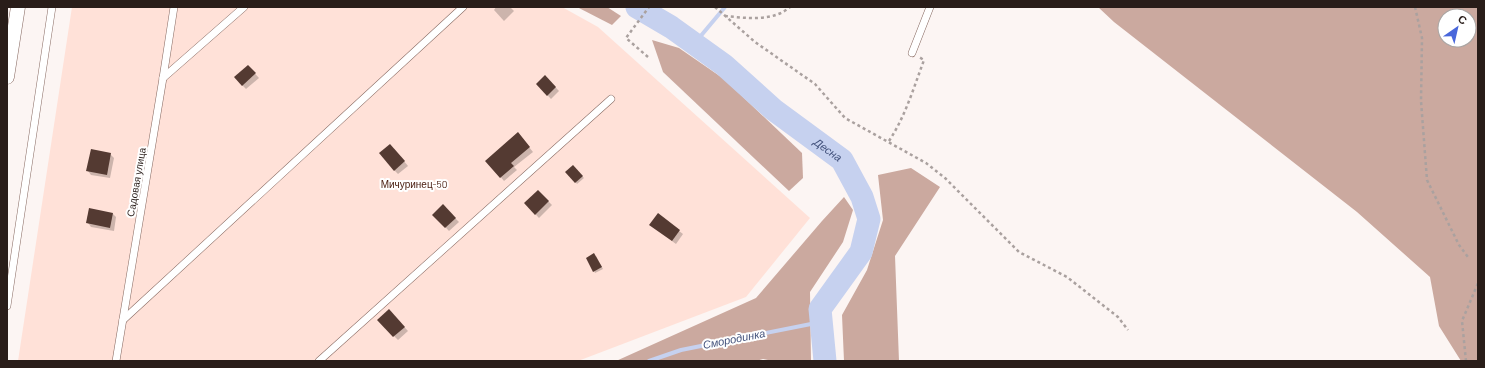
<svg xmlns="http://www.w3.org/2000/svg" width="1485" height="368" viewBox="0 0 1485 368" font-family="Barlow,sans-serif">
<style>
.green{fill:#ffe1d8}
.forest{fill:#cba99f;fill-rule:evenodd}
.shadow{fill:#0003}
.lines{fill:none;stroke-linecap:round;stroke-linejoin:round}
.stream{stroke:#c6d1ef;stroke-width:4}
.river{stroke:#c6d1ef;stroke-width:23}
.building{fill:#543a32}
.service-casing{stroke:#876961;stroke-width:8}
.minor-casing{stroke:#876961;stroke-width:15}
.path{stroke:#aaa19f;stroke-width:2.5;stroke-dasharray:3 3;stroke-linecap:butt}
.service{stroke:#fff;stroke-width:7}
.minor{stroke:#fff;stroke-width:14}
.labels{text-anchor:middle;stroke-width:4;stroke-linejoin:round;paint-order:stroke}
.street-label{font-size:10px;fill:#291d19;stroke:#fff}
.park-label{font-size:10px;fill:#481b0e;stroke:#fff}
.water-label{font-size:11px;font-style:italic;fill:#43527c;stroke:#fff}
</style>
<rect width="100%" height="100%" fill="#fcf5f3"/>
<!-- green -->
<polygon class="green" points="72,7 562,7 598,27 810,218 746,297 578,361 18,361"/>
<!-- forest -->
<g class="forest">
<polygon points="577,7 607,7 621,16 612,25"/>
<path d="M1098,7H1478V361H1461L1439,326L1430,277L1357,212L1114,22ZM1445,16H1469V40H1445Z"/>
<polygon points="652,40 679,48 724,79 802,153 803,178 789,191 663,72"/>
<polygon points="911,168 940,187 895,256 899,361 844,361 842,315 867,270 883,220 878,175"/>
<polygon points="844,197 853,210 843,242 810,292 811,361 773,361 763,359 756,361 616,361 756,298 822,221"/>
</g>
<!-- shadow -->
<g class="shadow">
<polygon points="496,7 510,7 514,11 504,21 494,10"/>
<polygon points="248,66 259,78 246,89 235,78"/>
<polygon points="545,76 559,91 551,99 537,84"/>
<polygon points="521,137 533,152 514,167 517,170 504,181 487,161"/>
<polygon points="394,149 408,166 398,174 394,170"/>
<polygon points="110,154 114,158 110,178 91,175 88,171"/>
<polygon points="573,167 584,178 577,184 567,172"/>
<polygon points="538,191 552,205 539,218 525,203"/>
<polygon points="443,206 459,222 449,231 434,215"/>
<polygon points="113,214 116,217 114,231 91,227 88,223"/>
<polygon points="658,215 683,234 676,244 654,228"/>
<polygon points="596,256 603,269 595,273 594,271"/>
<polygon points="392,314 408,331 398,340 378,320"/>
</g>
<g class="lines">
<!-- stream -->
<g class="stream">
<polyline points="694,44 725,7"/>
<polyline points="649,361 681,350 821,322"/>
</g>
<!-- river -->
<path class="river" id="s1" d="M637,7L671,27L724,65L774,110L842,160L862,197L869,219L861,252L820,309L825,361"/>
</g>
<!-- building -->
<g class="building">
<polygon points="248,65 256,73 242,86 234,77"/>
<polygon points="545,75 556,87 547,96 536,84"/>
<polygon points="518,132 530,147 511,163 514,166 500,178 485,161"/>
<polygon points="390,144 405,161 394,171 379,153"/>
<polygon points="91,149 111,153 107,175 86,171"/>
<polygon points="573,165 583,176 575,183 565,172"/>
<polygon points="538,190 549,201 535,215 524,203"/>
<polygon points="443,204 456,218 445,228 432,215"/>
<polygon points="89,208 113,213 110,228 86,223"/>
<polygon points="658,213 680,230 672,241 649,225"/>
<polygon points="594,253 602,267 593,272 586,258"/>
<polygon points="389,309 405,327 393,337 377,320"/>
</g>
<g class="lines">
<!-- service casing -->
<g class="service-casing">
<g id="service">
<polyline points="912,53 930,7"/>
<polyline points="163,78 244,7"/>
<polyline points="7,306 52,7"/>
<polyline points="123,320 463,7"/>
<polyline points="116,361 163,78 174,7"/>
<polyline points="319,361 611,99"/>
</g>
</g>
<!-- minor casing -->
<g class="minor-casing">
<polyline id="minor" points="7,77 18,7"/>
</g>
<!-- path -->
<g class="path">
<polyline points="715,7 755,42 815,84 845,118 926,163 945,178 1019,252 1067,277 1118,317 1128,330"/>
<polyline points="1415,7 1422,38 1421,101 1427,180 1459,245 1468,257"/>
<path d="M725,16C746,18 773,22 790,7"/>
<polyline points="648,57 626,38 649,7"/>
<path d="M889,141C905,117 914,87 924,60L919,57"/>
<polyline points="1466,361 1462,321 1478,283"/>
</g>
<!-- service -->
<use href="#service" class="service"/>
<!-- minor -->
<use href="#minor" class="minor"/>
</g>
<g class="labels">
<!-- street labels -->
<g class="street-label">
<text transform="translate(136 182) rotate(-80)" y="4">Садовая улица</text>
</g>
<!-- park labels -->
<g class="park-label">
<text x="414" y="188">Мичуринец-50</text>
</g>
<!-- water labels -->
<g class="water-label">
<text dy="4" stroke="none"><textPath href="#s1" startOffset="239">Десна</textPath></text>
<text transform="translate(734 339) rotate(-11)" y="4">Смородинка</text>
</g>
</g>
<!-- border -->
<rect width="1485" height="368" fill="none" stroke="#291d19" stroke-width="16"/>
<!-- north arrow -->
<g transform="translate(1457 28) rotate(34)"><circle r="19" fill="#ffffff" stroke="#a9a5a3"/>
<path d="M0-3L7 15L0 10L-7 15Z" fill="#4967db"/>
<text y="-6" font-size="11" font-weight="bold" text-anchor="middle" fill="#291d19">С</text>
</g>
</svg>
